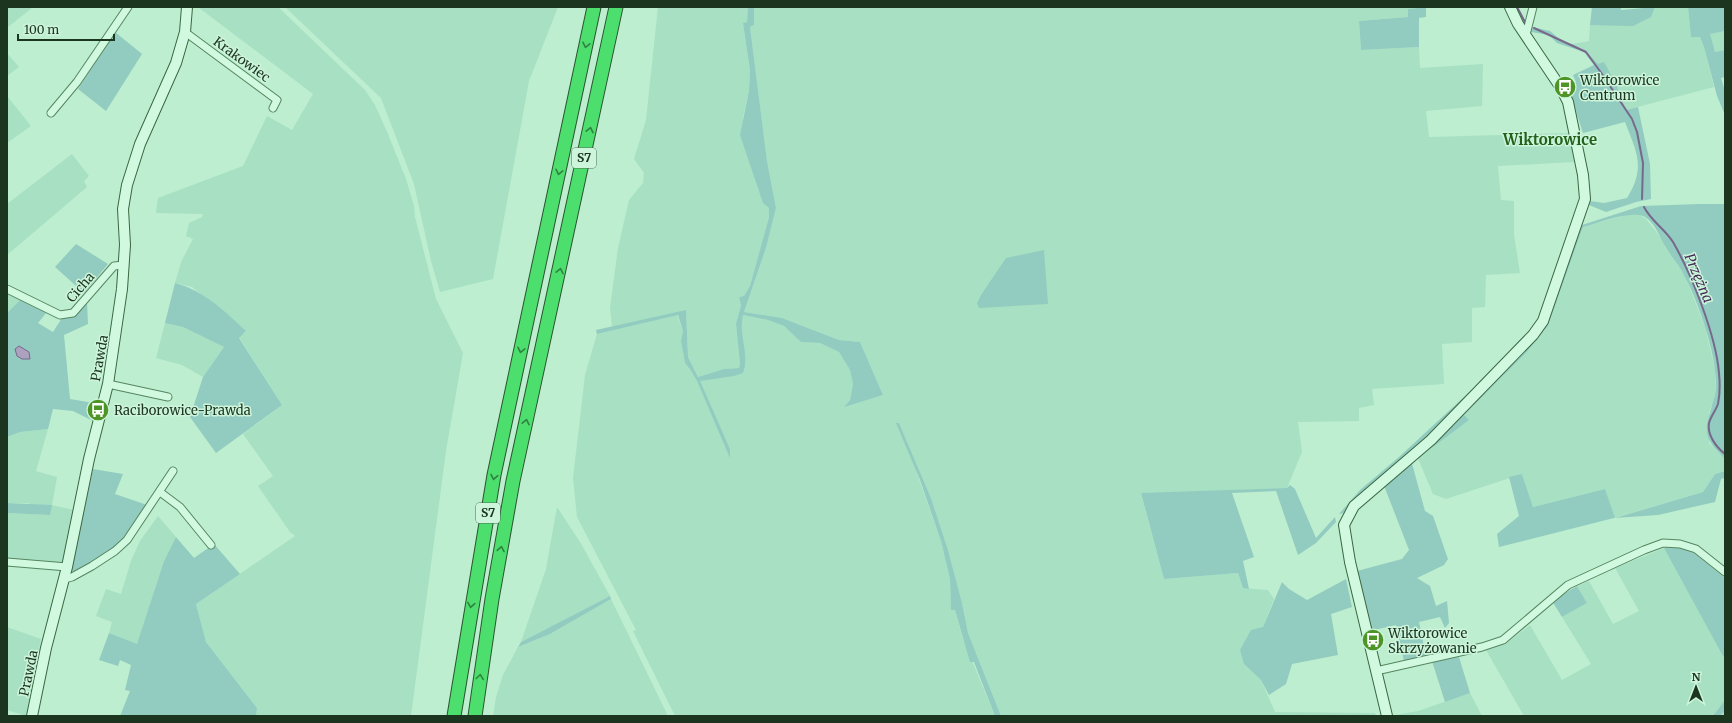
<svg xmlns="http://www.w3.org/2000/svg" width="1732" height="723" viewBox="0 0 1732 723" font-family="Merriweather,serif">
<style>
.farmland{fill:#a8e0c4}
.green{fill:#92cbbf}
.water{fill:#aca1bf;stroke:#77698c}
.lines{fill:none;stroke-linecap:round;stroke-linejoin:round}
.stream{stroke:#77698c;stroke-width:2}
.street-casing{stroke:#568660;stroke-width:9}
.secondary-casing{stroke:#3a6741;stroke-width:12}
.highway-casing{stroke:#2b5330;stroke-width:15}
.street{stroke:#d0f9df;stroke-width:7}
.secondary{stroke:#d0f9df;stroke-width:10}
.highway{stroke:#4cdf6d;stroke-width:13}
.oneway{stroke:#318242}
.labels{text-anchor:middle;stroke-width:3;stroke-linejoin:round;paint-order:stroke}
.shield{fill:#cdf5dc;stroke:#506f58;stroke-width:1}
.shield-label{font-size:12px;font-weight:bold;fill:#1b351f}
.street-label{font-size:13px;fill:#1b351f;stroke:#cdf5dc}
.poi-label{font-size:13px;fill:#1b351f;stroke:#cdf5dc;text-anchor:start}
.water-label{font-size:14px;font-style:italic;fill:#442a55;stroke:#cdf5dc}
.quarter-label{font-size:15px;font-weight:bold;fill:#23611b;stroke:#cdf5dc}
</style>
<rect width="100%" height="100%" fill="#bdeecf"/>
<!-- farmland -->
<g class="farmland">
<polygon points="7,7 33,7 7,28"/>
<polygon points="198,7 278,7 365,90 375,105 388,134 406,179 414,206 415,217 436,299 463,353 446,451 411,716 256,716 257,708 206,642 196,604 295,536 290,532 258,486 273,476 243,434 282,405 239,337 246,332 192,287 175,283 181,262 193,239 186,236 189,223 202,217 203,214 156,213 158,198 243,166 267,116 292,130 313,94"/>
<polygon points="285,7 558,7 529,81 493,279 440,292 431,261 414,184 381,98"/>
<polygon points="658,7 748,7 747,22 743,23 750,70 749,91 743,118 751,165 759,191 769,208 769,217 750,286 744,296 739,297 741,304 736,324 740,364 739,368 724,369 698,377 688,357 686,311 612,327 610,308 618,248 629,200 643,183 644,173 634,159 646,120"/>
<polygon points="754,7 1425,7 1408,9 1408,17 1359,21 1361,50 1419,47 1420,68 1483,64 1482,106 1426,111 1429,137 1569,133 1574,162 1498,166 1501,200 1514,201 1514,235 1520,273 1486,275 1485,307 1472,308 1472,342 1442,344 1444,384 1372,389 1374,405 1359,408 1359,421 1298,422 1302,452 1287,488 1141,494 1164,579 1238,573 1243,588 1268,590 1274,599 1263,627 1244,664 1261,680 1275,712 1375,713 1376,716 1001,716 968,633 962,603 948,550 931,498 899,423 941,541 950,579 951,610 955,610 963,639 995,716 675,716 633,631 636,630 577,517 573,478 585,375 597,334 677,315 683,331 681,341 685,363 690,368 697,381 730,456 730,449 699,381 714,377 745,365 741,324 743,315 768,320 784,326 801,342 820,343 839,352 850,370 853,384 850,400 845,406 883,395 860,342 839,340 782,318 744,312 766,248 776,208 767,161 750,27 754,25"/>
<polygon points="1655,7 1688,7 1691,36 1700,37 1704,47 1714,87 1626,110 1616,84 1585,50 1580,50 1573,44 1589,41 1590,25 1650,17"/>
<polygon points="1725,31 1725,50 1715,52 1709,34"/>
<polygon points="7,53 19,67 7,76"/>
<polygon points="7,96 31,126 7,143"/>
<polygon points="72,154 89,176 84,181 87,187 7,255 7,204"/>
<polygon points="1630,214 1640,215 1646,219 1662,239 1665,247 1685,276 1705,327 1715,369 1716,392 1709,413 1709,443 1725,459 1725,471 1715,474 1703,492 1614,518 1605,489 1533,507 1522,474 1446,499 1433,494 1417,456 1433,447 1468,420 1464,415 1525,354 1548,326 1583,227"/>
<polygon points="7,292 20,300 7,313"/>
<polygon points="165,323 183,327 224,347 203,377 182,365 156,358"/>
<polygon points="48,429 36,471 57,477 52,505 74,510 62,563 7,559 7,513 50,515 28,503 7,503 7,437 20,432"/>
<polygon points="557,507 580,542 610,596 521,642 546,569"/>
<polygon points="158,516 176,537 164,561 137,645 109,633 112,622 96,616 106,589 121,594 131,561 140,541"/>
<polygon points="1664,548 1725,658 1725,716 1524,716 1486,650 1508,642 1530,625 1562,680 1591,664 1562,617 1587,603 1577,586 1589,581 1613,624 1639,611 1615,568"/>
<polygon points="611,599 668,716 493,716 496,697 503,675 518,647 550,634"/>
<polygon points="7,627 41,639 26,716 7,710"/>
<polygon points="1470,693 1482,716 1390,716 1418,711"/>
</g>
<!-- green -->
<g class="green">
<path d="M748,7H754V25L750,27L767,161L776,208L766,248L744,312L782,318L839,340L860,342L883,395L844,407L850,400L853,384L850,370L839,352L820,343L801,342L784,326L768,320L743,315C738,334 750,354 743,373L734,376L700,381L730,449V458L697,381L690,369L685,363L681,341L683,331L678,315L597,334L596,330L686,310L688,357L698,377L724,369L739,368L740,364L736,324L741,305L739,297L744,296L750,286L769,217V208L763,203L740,135L749,91L750,70L743,23L747,22Z"/>
<polygon points="1426,7 1426,17 1419,18 1419,47 1361,50 1359,21 1408,17 1408,9"/>
<polygon points="1592,7 1621,7 1621,10 1655,7 1651,17 1633,26 1590,25"/>
<polygon points="1688,7 1725,7 1725,31 1710,34 1715,52 1725,50 1725,77 1721,78 1725,91 1725,115 1717,96 1704,47 1700,37 1691,37"/>
<path d="M1532,27L1550,31L1564,43L1573,44L1580,50H1585L1598,64L1604,62L1616,84L1626,110L1638,107L1650,164L1651,199L1636,202L1606,212L1589,205L1590,201L1604,203L1627,198C1646,168 1637,153 1625,122L1583,133L1570,93L1566,88L1576,82L1573,75L1594,65L1584,52L1557,43L1549,35L1531,32Z"/>
<polygon points="115,32 142,54 106,111 78,89"/>
<path d="M1700,204H1725V459C1706,440 1703,435 1711,409C1712,403 1715,397 1716,391C1718,359 1700,306 1685,277C1680,266 1671,257 1665,246C1660,237 1652,216 1639,215C1621,213 1600,223 1583,227L1548,326L1525,354L1464,415L1469,420L1433,447L1417,456L1536,337L1579,226L1641,206Z"/>
<polygon points="76,244 108,264 84,293 55,267"/>
<polygon points="1044,250 1048,304 979,308 977,303 981,295 1006,258"/>
<path d="M175,283C205,291 224,311 246,331L239,338L282,405L216,453L190,417L203,377L224,347L183,327L165,323Z"/>
<polygon points="20,300 46,313 38,323 53,332 62,318 87,302 88,324 64,335 70,399 100,404 95,422 73,411 53,409 48,429 20,432 7,437 7,313"/>
<polygon points="1478,384 1480,385 1424,441 1362,493 1344,513 1339,514 1360,490 1399,457"/>
<polygon points="896,423 899,423 931,498 948,550 962,603 968,633 1001,716 995,716 974,662 970,662 955,610 951,610 950,579 941,541 920,480"/>
<polygon points="1411,460 1425,511 1433,516 1448,559 1444,565 1417,578 1430,586 1436,606 1447,601 1449,623 1445,628 1440,617 1419,622 1426,656 1404,661 1396,625 1370,631 1357,571 1402,559 1409,550 1383,483"/>
<polygon points="93,469 123,474 115,494 147,505 127,535 111,552 77,572 71,571"/>
<polygon points="1725,471 1725,478 1721,479 1715,502 1658,515 1614,518 1499,547 1497,534 1519,516 1509,477 1522,474 1533,507 1605,489 1615,518 1703,492 1715,474"/>
<polygon points="1290,485 1295,489 1316,538 1335,517 1336,522 1316,543 1298,555 1276,491 1232,493 1254,557 1243,561 1249,589 1243,588 1238,573 1164,579 1141,493 1287,488"/>
<polygon points="7,503 52,505 50,515 7,513"/>
<polygon points="176,537 194,558 214,544 240,574 196,604 206,642 257,708 256,716 120,716 130,691 125,690 131,665 120,660 118,666 99,660 109,633 137,644 164,561"/>
<polygon points="1675,546 1694,553 1725,578 1725,655 1723,656 1664,548"/>
<polygon points="1346,579 1352,607 1331,614 1338,655 1292,664 1286,684 1269,695 1261,680 1244,664 1240,650 1251,630 1263,627 1282,582 1289,589 1307,600"/>
<polygon points="1577,586 1587,603 1562,617 1552,601"/>
<polygon points="610,596 611,599 550,634 518,647 521,642"/>
<polygon points="1459,657 1470,693 1445,702 1432,661"/>
<polygon points="1725,700 1725,711 1719,716 1713,716"/>
</g>
<!-- water -->
<polygon class="water" points="19,346 29,352 30,359 22,359 17,356 15,349"/>
<g class="lines">
<!-- stream -->
<g class="stream">
<polyline points="1517,7 1526,24"/>
<polyline points="1534,28 1586,52 1602,74 1632,119 1637,132 1643,163 1642,199"/>
<path d="M1644,207C1651,221 1665,229 1673,242C1692,275 1716,336 1719,373C1720,383 1720,394 1718,404C1716,410 1711,416 1709,423C1707,435 1716,447 1725,454"/>
</g>
<!-- street casing -->
<g class="street-casing">
<g id="street">
<polyline points="185,32 277,100 273,108"/>
<polyline points="1526,35 1533,7"/>
<polyline points="51,113 77,82 128,7"/>
<polyline points="7,289 60,315 73,313 114,266 124,265"/>
<polyline points="108,384 168,397"/>
<polyline points="160,492 180,507 211,545"/>
<polyline points="7,562 67,567"/>
<polyline points="64,579 72,577 92,566 115,551 127,540 173,471"/>
<polyline points="1376,671 1482,647 1503,640 1568,585 1644,550 1663,543 1680,544 1696,549 1725,572"/>
</g>
</g>
<!-- secondary casing -->
<g class="secondary-casing">
<g id="secondary">
<polyline points="32,716 46,648 67,567 89,459 108,384 122,289 125,245 123,209 127,185 140,144 176,63 185,32 187,7"/>
<polyline points="1387,716 1350,562 1344,525 1354,506 1431,440 1533,335 1543,321 1585,199 1583,175 1568,102 1561,88 1518,24 1510,7"/>
</g>
</g>
<!-- highway casing -->
<g class="highway-casing">
<g id="highway">
<polyline points="454,716 494,475 594,7"/>
<polyline points="475,716 492,599 513,481 616,7"/>
</g>
</g>
<!-- street -->
<use href="#street" class="street"/>
<!-- secondary -->
<use href="#secondary" class="secondary"/>
<!-- highway -->
<use href="#highway" class="highway"/>
</g>
<!-- one-way arrows -->
<defs><path id="oneway-chevron" d="M-2-3.5L2.5 0L-2 3.5" fill="none" stroke-width="1.6" stroke-linecap="round" stroke-linejoin="round"/></defs>
<g class="oneway">
<use href="#oneway-chevron" transform="translate(586 45) rotate(102)"/>
<use href="#oneway-chevron" transform="translate(590 130) rotate(-78)"/>
<use href="#oneway-chevron" transform="translate(559 172) rotate(102)"/>
<use href="#oneway-chevron" transform="translate(560 271) rotate(-78)"/>
<use href="#oneway-chevron" transform="translate(521 350) rotate(102)"/>
<use href="#oneway-chevron" transform="translate(526 422) rotate(-78)"/>
<use href="#oneway-chevron" transform="translate(494 477) rotate(101)"/>
<use href="#oneway-chevron" transform="translate(501 549) rotate(-80)"/>
<use href="#oneway-chevron" transform="translate(471 605) rotate(100)"/>
<use href="#oneway-chevron" transform="translate(480 677) rotate(-82)"/>
</g>
<!-- icons -->
<defs>
<g id="bus-disc" transform="scale(1.15)"><circle r="9.5" fill="#4c9526" stroke="#cdf5dc"/><path d="M-5-6H5V4H4V6H2V4H-2V6H-4V4H-5ZM-3.5-4V0h7V-4ZM-3.5 1.2v1.5H-2V1.2ZM2 1.2v1.5H3.5V1.2Z" fill="#fff"/></g>
</defs>
<g fill-rule="evenodd">
<use href="#bus-disc" x="1565" y="87"/>
<use href="#bus-disc" x="98" y="410"/>
<use href="#bus-disc" x="1373" y="640"/>
</g>
<g class="labels">
<!-- shield labels -->
<g class="shield">
<rect x="572" y="148" width="24" height="20" rx="3"/>
<rect x="476" y="503" width="24" height="20" rx="3"/>
</g>
<g class="shield-label">
<text x="584" y="162">S7</text>
<text x="488" y="517">S7</text>
</g>
<!-- street labels -->
<g class="street-label">
<text transform="translate(242 59) rotate(36)" y="5">Krakowiec</text>
<text transform="translate(80 287) rotate(-49)" y="5">Cicha</text>
<text transform="translate(99 358) rotate(-80)" y="5">Prawda</text>
<text transform="translate(28 673) rotate(-78)" y="5">Prawda</text>
</g>
<!-- poi labels -->
<g class="poi-label">
<text x="1580" y="85">Wiktorowice<tspan x="1580" dy="15">Centrum</tspan></text>
<text x="114" y="415">Raciborowice-Prawda</text>
<text x="1388" y="638">Wiktorowice<tspan x="1388" dy="15">Skrzyżowanie</tspan></text>
</g>
<!-- water labels -->
<g class="water-label">
<text transform="translate(1699 278) rotate(67)" y="5">Przężna</text>
</g>
<!-- quarter labels -->
<g class="quarter-label">
<text x="1550" y="145">Wiktorowice</text>
</g>
</g>
<!-- border -->
<rect width="1732" height="723" fill="none" stroke="#1b351f" stroke-width="16"/>
<!-- north arrow -->
<g transform="translate(1696 687)" stroke="#cdf5dc" stroke-width="3" paint-order="stroke">
<path d="M0-3L7 15L0 10L-7 15Z" fill="#1b351f"/>
<text y="-6" font-size="11" font-weight="bold" text-anchor="middle" fill="#1b351f">N</text>
</g>
<!-- scale -->
<path d="M18 34v6h96v-6" fill="none" stroke="#1b351f" stroke-width="2"/>
<text x="24" y="34" font-size="12" fill="#1b351f" stroke="#cdf5dc" stroke-width="3" paint-order="stroke">100 m</text>
</svg>
